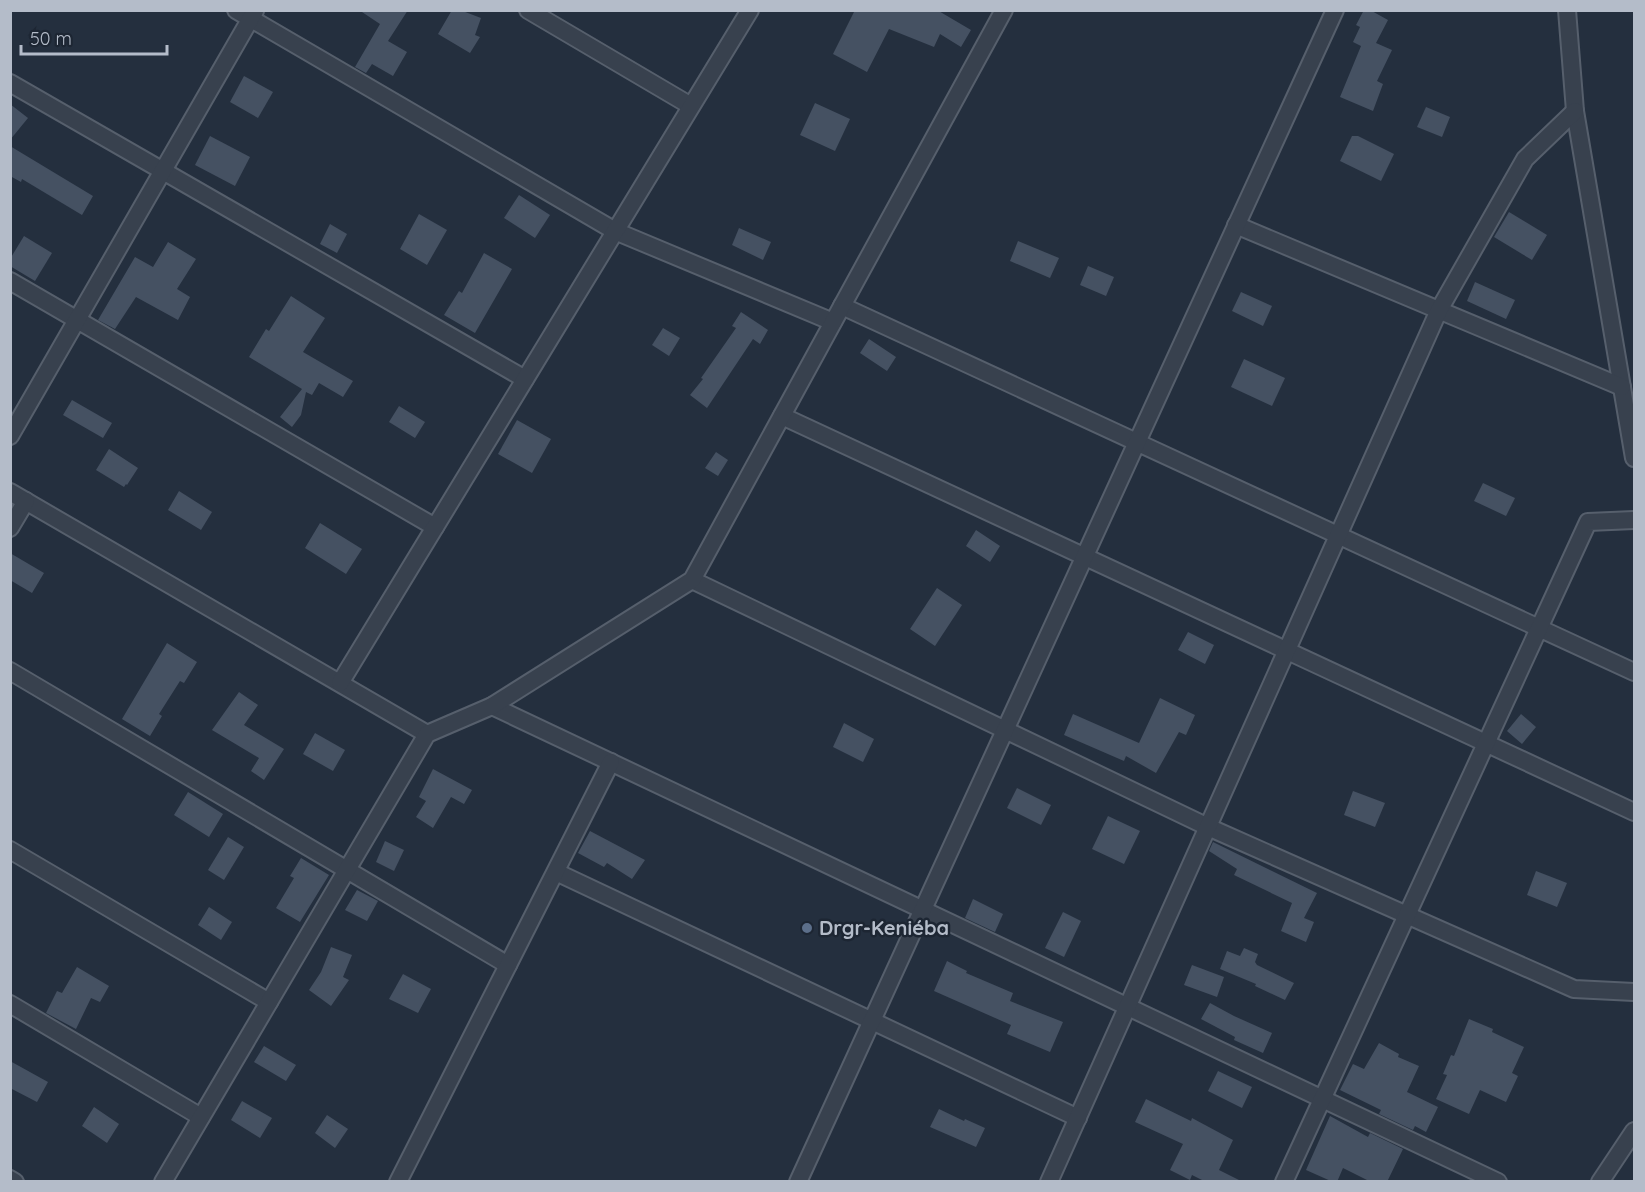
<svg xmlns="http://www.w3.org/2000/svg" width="1645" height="1192" viewBox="0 0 1645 1192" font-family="Quicksand,sans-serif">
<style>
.building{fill:#455162}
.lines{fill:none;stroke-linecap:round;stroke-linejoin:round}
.minor-casing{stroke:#565f6c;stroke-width:20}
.minor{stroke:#38414e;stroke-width:16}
.service-dot{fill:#5c6f8a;stroke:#1d2633;stroke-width:2}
.labels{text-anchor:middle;stroke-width:5;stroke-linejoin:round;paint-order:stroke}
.poi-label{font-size:20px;font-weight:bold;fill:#b4bcc9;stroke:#1d2633;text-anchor:start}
</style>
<rect width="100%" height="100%" fill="#242f3e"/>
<!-- building -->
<g class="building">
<polygon points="359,10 408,10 388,41 407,52 393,76 372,64 366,73 355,67 380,24"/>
<polygon points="452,10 460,10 481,18 475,35 480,37 470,53 438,34"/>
<polygon points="855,10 937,10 971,30 961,47 940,34 934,47 889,29 867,72 833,54"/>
<polygon points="1364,10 1370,10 1388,20 1376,43 1392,50 1377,81 1383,84 1373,111 1340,97 1361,46 1353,42 1360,27 1356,25"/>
<polygon points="244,76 273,92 258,118 230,102"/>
<polygon points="815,103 850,119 835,151 800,135"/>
<polygon points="10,104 28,118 10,140"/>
<polygon points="1426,107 1450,117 1442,137 1417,127"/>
<polygon points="210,136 250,157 235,186 195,165"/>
<polygon points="1352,136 1358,136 1394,154 1381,181 1340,161"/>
<polygon points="10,146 93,196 82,215 22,179 21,182 10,176"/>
<polygon points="519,195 550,215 535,238 504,218"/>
<polygon points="1509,212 1547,235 1532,260 1494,237"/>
<polygon points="419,214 447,230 427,265 400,249"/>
<polygon points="330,224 347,234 337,253 320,244"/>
<polygon points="739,228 771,242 763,260 732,245"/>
<polygon points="24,236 52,253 35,281 10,266 10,259"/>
<polygon points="1018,241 1059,258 1050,278 1010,261"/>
<polygon points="168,242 196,259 177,289 190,297 178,320 136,297 115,329 98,320 135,257 153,267"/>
<polygon points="484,253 512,269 475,333 444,315 459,291 462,293"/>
<polygon points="1088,266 1114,277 1106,296 1080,285"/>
<polygon points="1475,282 1515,300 1506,319 1467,301"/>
<polygon points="1241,292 1272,306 1263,326 1232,311"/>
<polygon points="291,296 325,318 303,352 353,381 343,397 319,383 312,395 306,392 301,415 292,427 280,417 302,389 249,357 266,329 269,331"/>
<polygon points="741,312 768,330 760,344 753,339 707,408 690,395 703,379 701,378 736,328 732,326"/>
<polygon points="663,328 680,338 669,356 652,345"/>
<polygon points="869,339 896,357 887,371 860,353"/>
<polygon points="1244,359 1285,378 1272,406 1231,387"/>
<polygon points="72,400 112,423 103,438 63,415"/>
<polygon points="399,406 425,422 415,438 389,422"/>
<polygon points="517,420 551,439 532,473 498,454"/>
<polygon points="109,449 138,468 127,485 126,484 124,487 96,470"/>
<polygon points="716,452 728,460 718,476 705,468"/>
<polygon points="1483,483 1515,498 1506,516 1474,501"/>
<polygon points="179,491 212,512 201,530 168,510"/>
<polygon points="320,523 362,549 346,574 305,548"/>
<polygon points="976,530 1000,546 990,562 966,546"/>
<polygon points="10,553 44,573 32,593 10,580"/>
<polygon points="937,588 962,605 935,646 910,629"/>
<polygon points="1188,632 1214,645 1205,664 1178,650"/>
<polygon points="167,643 197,662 184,683 180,681 159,714 162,716 150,736 122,719"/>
<polygon points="239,692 258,705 244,725 284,749 264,780 251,771 259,758 212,730"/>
<polygon points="1160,698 1195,715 1186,735 1179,732 1156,773 1126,756 1124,761 1064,735 1073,714 1139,743"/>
<polygon points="1521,714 1536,727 1522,744 1507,731"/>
<polygon points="844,723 874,739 863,762 833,747"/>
<polygon points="315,733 345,750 333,771 303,754"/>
<polygon points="433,769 472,790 464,804 451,797 433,828 416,817 426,801 419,797"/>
<polygon points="1017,788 1051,805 1041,825 1007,808"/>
<polygon points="1353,791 1385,803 1375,827 1344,815"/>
<polygon points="188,792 223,814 209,837 174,815"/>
<polygon points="1108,816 1140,831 1124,864 1092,849"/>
<polygon points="590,831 645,860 632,879 607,863 604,867 578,853"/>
<polygon points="228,837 244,847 224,880 208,870"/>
<polygon points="385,841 404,850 394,871 376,862"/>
<polygon points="1213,842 1317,893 1304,918 1314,922 1306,942 1281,931 1292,903 1234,875 1237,869 1209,851"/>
<polygon points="301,858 329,875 300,922 276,908 294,878 290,876"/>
<polygon points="1536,871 1567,883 1557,907 1527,895"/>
<polygon points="357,890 378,901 367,921 345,910"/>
<polygon points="973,899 1003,914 995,932 965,918"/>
<polygon points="209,907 232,922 221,940 198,925"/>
<polygon points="1063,912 1081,921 1064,957 1045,948"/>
<polygon points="331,947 352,955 343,977 349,980 331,1006 309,990 321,972"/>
<polygon points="1244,948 1258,954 1255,962 1257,965 1294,983 1285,1000 1255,986 1256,984 1220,969 1227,951 1240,956"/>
<polygon points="947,961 967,971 966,973 1013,993 1010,1001 1063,1022 1050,1052 1007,1034 1011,1025 934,991"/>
<polygon points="1192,965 1224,977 1217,997 1184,985"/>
<polygon points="77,967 109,986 100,1002 91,998 76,1029 46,1013 57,991 62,993"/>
<polygon points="403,974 431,989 418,1013 389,999"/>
<polygon points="1210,1003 1234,1016 1272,1033 1263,1053 1234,1040 1235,1037 1201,1019"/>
<polygon points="1469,1019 1493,1029 1492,1032 1524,1047 1512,1073 1518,1076 1506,1102 1480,1090 1469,1114 1436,1099 1447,1075 1443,1074 1451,1055 1454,1056"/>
<polygon points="1379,1043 1399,1054 1398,1057 1419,1066 1407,1092 1438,1107 1426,1132 1415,1126 1413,1130 1379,1114 1381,1110 1340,1090 1353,1064 1364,1069"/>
<polygon points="264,1046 296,1065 286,1081 254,1062"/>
<polygon points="10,1061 48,1082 37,1102 10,1088"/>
<polygon points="1218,1071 1252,1087 1242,1108 1208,1091"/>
<polygon points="1146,1099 1191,1121 1192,1118 1233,1140 1219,1170 1243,1182 1206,1182 1192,1175 1190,1180 1170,1170 1183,1144 1135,1122"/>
<polygon points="242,1101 272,1118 260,1138 231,1120"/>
<polygon points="94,1107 119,1124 107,1143 82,1126"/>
<polygon points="939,1109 964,1121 965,1119 985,1128 976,1147 930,1127"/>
<polygon points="327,1115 348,1129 335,1148 315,1133"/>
<polygon points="1330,1116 1368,1137 1370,1133 1403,1149 1387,1182 1371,1182 1343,1168 1337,1182 1333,1182 1306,1170"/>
</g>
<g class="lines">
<!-- minor casing -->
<g class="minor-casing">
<g id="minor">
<polyline points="236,10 615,231 833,322"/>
<polyline points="528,10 691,106"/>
<polyline points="1567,10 1575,111 1634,458"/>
<polyline points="10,83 525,379"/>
<polyline points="1236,225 1622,387"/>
<polyline points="10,281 435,527"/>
<polyline points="842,306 1634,672"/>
<polyline points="782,416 1634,812"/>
<polyline points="10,436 255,11"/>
<polyline points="10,492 427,734"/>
<polyline points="10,528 26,501"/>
<polyline points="692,580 1208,827 1574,989 1634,992"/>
<polyline points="10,671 508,965"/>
<polyline points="340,683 750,10"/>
<polyline points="492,706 1498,1182"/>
<polyline points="10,850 269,1002"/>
<polyline points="556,872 1078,1118"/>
<polyline points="10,1004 201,1117"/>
<polyline points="10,1179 15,1182"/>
<polyline points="163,1182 427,734 492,706 692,580 1004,10"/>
<polyline points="398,1182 611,762"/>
<polyline points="798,1182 1335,10"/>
<polyline points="1049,1182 1439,310 1525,159 1575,111"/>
<polyline points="1284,1182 1588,522 1634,520"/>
<polyline points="1600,1182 1634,1131"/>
</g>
</g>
<!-- minor -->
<use href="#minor" class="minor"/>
</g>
<!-- markers -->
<circle class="service-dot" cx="807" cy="928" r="6"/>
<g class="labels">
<!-- poi labels -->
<g class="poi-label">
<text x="819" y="935">Drgr-Keniéba</text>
</g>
</g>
<!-- border -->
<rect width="1645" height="1192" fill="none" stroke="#b4bcc9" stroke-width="24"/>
<!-- scale -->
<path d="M21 45v9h146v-9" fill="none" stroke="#b4bcc9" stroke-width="3"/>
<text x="30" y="45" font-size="18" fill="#b4bcc9" stroke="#1d2633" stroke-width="4.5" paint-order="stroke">50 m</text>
</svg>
